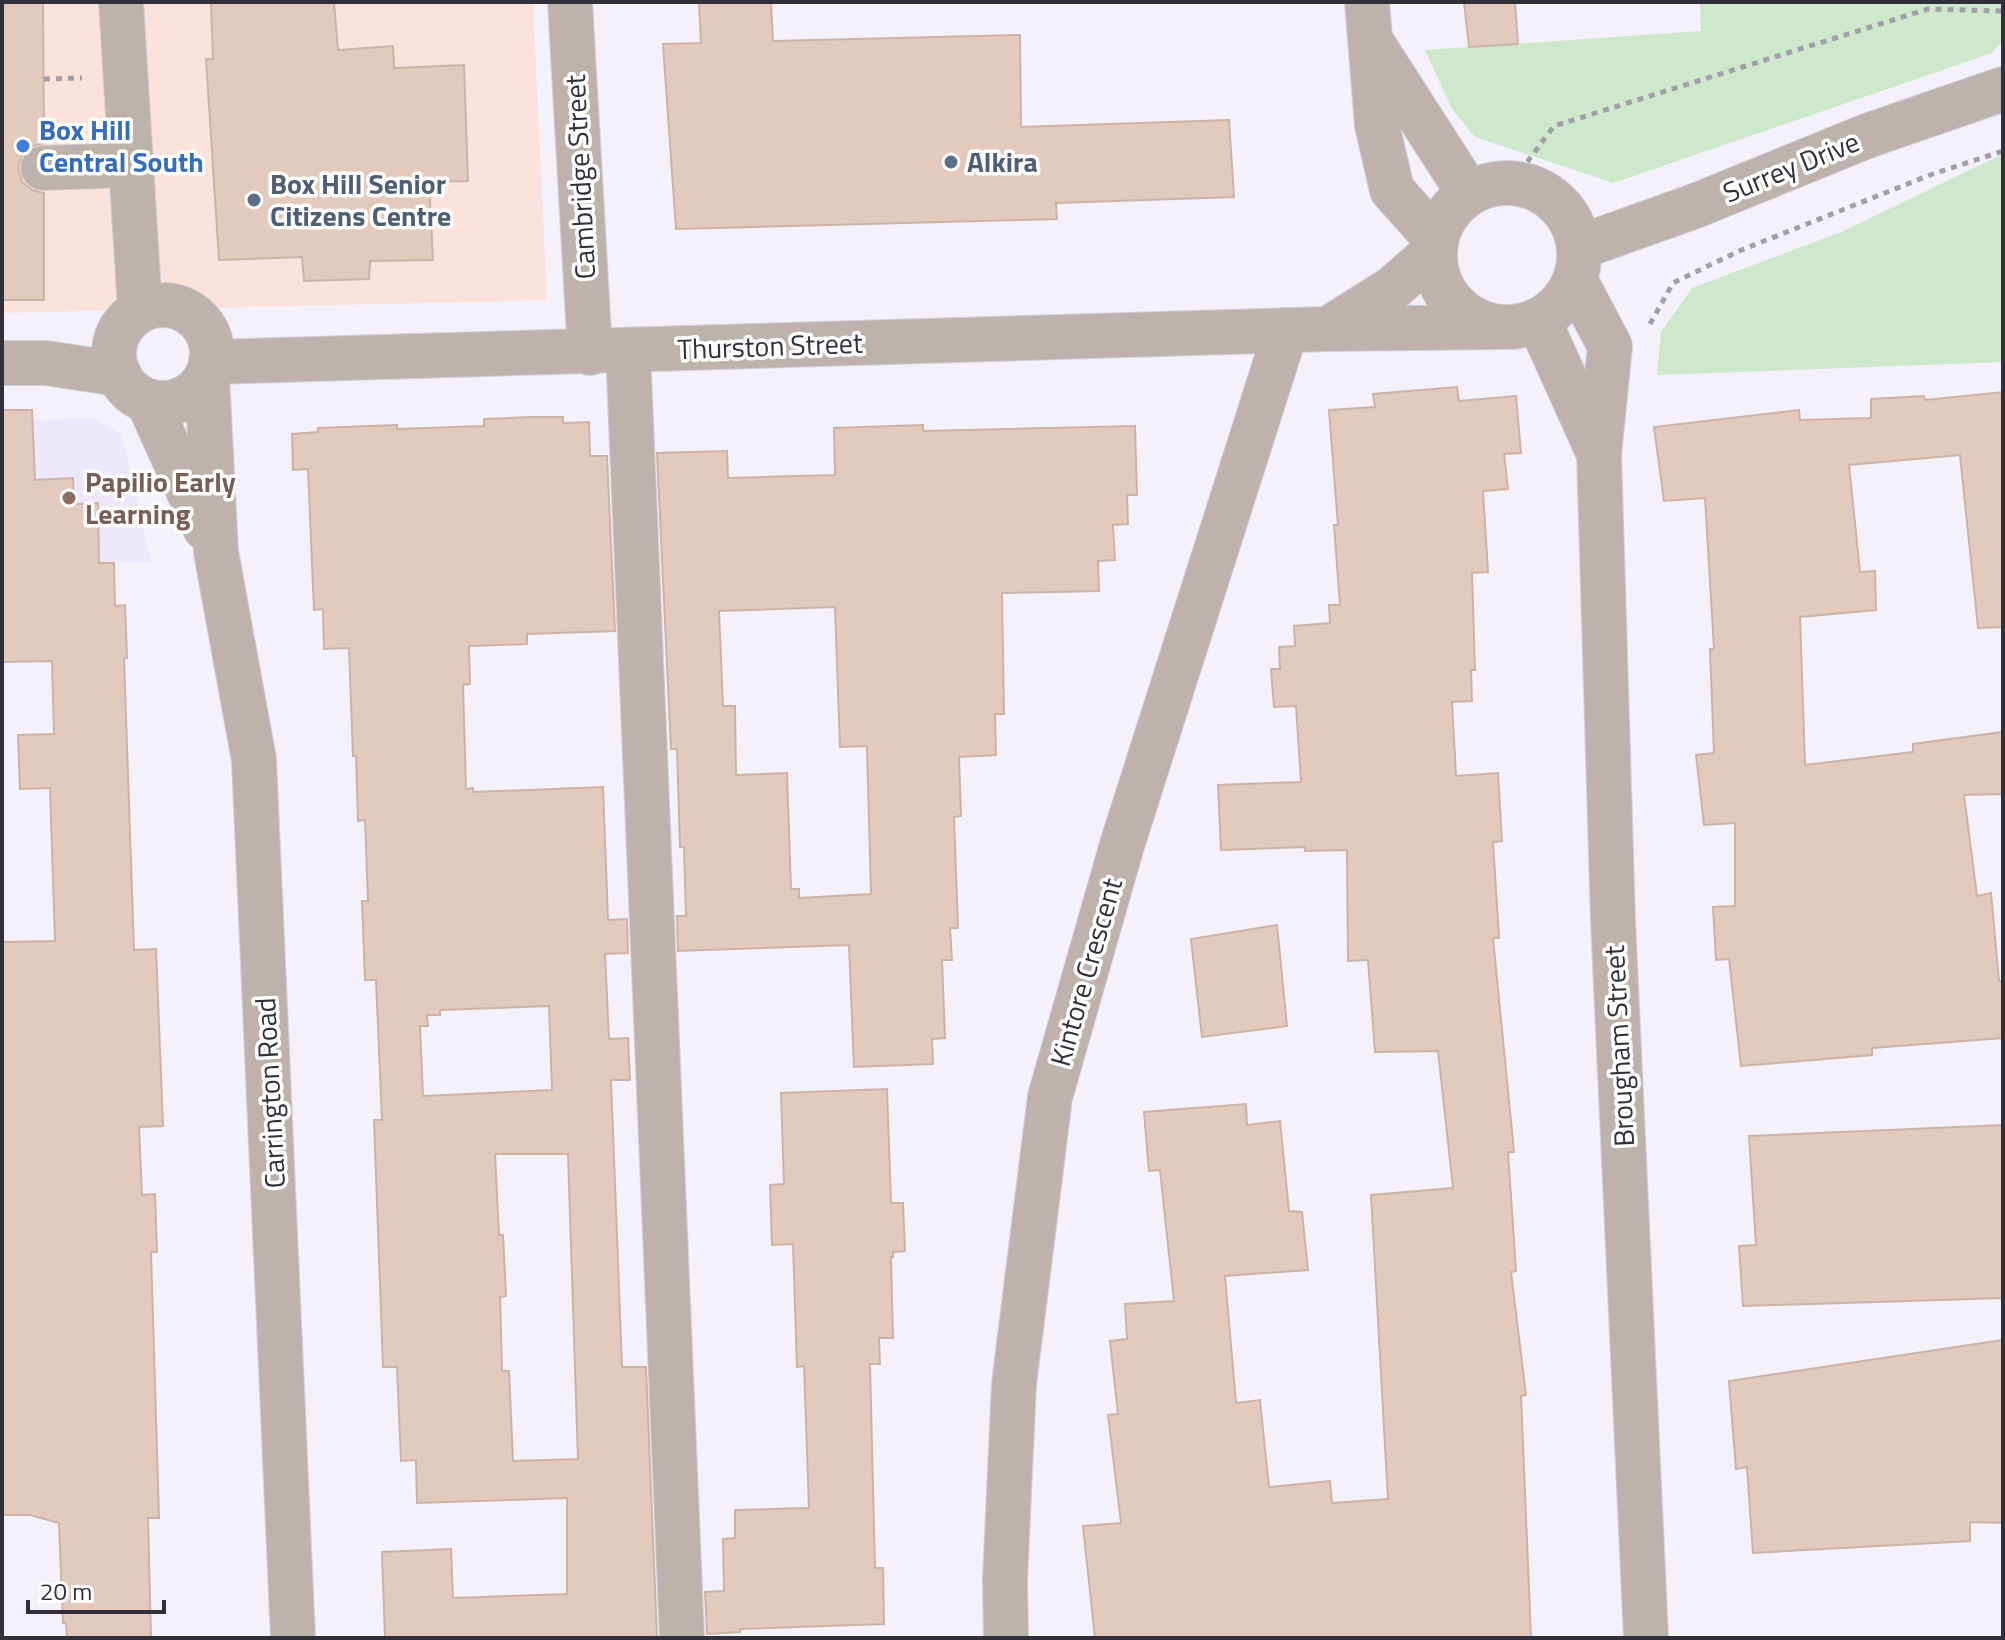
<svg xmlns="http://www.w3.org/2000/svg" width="2005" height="1640" viewBox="0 0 2005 1640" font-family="'Titillium Web',sans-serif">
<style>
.commercial{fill:#fce2dc}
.built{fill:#ede8fc}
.green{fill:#cee8cb}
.building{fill:#e4cabd;stroke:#cdb3a6;stroke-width:2;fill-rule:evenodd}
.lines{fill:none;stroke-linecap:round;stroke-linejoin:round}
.minor-casing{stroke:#d1ced8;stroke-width:46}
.path{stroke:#a19fa9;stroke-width:5;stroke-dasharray:6 6;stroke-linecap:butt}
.minor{stroke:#beb2ad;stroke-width:44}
.shop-dot{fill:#3f7fe0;stroke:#fff;stroke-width:3}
.service-dot{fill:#5c6f8a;stroke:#fff;stroke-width:3}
.education-dot{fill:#8d6e63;stroke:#fff;stroke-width:3}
.labels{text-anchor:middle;stroke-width:7;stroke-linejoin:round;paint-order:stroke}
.shop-label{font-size:28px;font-weight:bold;fill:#366cbe;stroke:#fff;text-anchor:start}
.service-label{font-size:28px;font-weight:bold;fill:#4e5e75;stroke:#fff;text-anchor:start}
.street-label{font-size:28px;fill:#312f39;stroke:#fff}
.education-label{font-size:28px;font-weight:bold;fill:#785e54;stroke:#fff;text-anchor:start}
</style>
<rect width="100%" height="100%" fill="#f4f1fb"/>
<!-- commercial -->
<polygon class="commercial" points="2,2 533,2 547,300 2,313"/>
<!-- built -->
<polygon class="built" points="93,418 122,434 151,562 2,566 2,421"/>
<!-- green -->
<g class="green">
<polygon points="1700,2 2003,2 2003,40 1992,53 1613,183 1475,137 1452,109 1425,50 1701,31"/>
<polygon points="2003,154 2003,362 1657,375 1661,332 1692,288 1841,232"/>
</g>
<!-- building -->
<g class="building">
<polygon points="2,2 43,2 44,143 29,147 21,157 18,168 22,182 32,190 44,193 44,300 2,300"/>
<polygon points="211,2 334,2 338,50 393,46 394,68 464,65 468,181 429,182 433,260 370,261 369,279 304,281 302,257 219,260 206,59 213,59"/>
<polygon points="699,2 771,2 773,41 1020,35 1021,127 1229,120 1234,197 1056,203 1057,219 676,229 663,44 701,43"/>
<polygon points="1464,2 1515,2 1518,44 1469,47"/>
<polygon points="1457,387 1459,401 1516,396 1521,453 1504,454 1508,489 1483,491 1488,572 1472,573 1475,670 1471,670 1472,701 1452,702 1456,776 1498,773 1502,841 1493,842 1499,938 1493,938 1514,1152 1508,1152 1516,1271 1511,1272 1526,1395 1521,1396 1531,1638 1095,1638 1083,1526 1121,1523 1108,1415 1118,1414 1110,1341 1127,1339 1125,1304 1174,1301 1160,1170 1149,1171 1144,1112 1246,1104 1247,1125 1280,1121 1289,1211 1302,1212 1308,1270 1225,1276 1236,1403 1260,1400 1269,1487 1330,1481 1332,1503 1388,1499 1371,1195 1453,1188 1438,1051 1375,1052 1368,960 1348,961 1347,850 1305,851 1305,847 1221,850 1218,785 1301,782 1296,706 1274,707 1271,669 1280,669 1279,647 1295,646 1294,626 1330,623 1329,605 1340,605 1334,525 1338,525 1329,410 1375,407 1373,394"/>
<polygon points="2003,392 2003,627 1978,628 1960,455 1849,465 1860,572 1875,571 1876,610 1800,617 1805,765 1913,752 1913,744 2003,732 2003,794 1964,795 1977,896 1991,893 1999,981 2003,981 2003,1038 1872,1048 1872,1055 1741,1066 1729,959 1716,960 1713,907 1735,906 1735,823 1704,825 1696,755 1714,753 1710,649 1714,649 1705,498 1664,501 1654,427 1799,410 1800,420 1871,418 1871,399 1924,396 1925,400"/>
<polygon points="2,410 32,410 35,480 73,478 74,504 98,503 99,563 114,563 115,606 125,605 127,658 124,658 134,950 156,949 163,1126 139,1127 142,1195 155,1194 157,1252 151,1252 159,1518 148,1518 151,1638 67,1638 66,1623 63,1623 59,1523 30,1515 2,1515 2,942 55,941 50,788 20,789 18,735 54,734 52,661 2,662"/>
<path d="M531,417H563V423L589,422L590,456H607L615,631L527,634V644L469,646L470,684L463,685L466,789L473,788V792L603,787L608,920L627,919L628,953L605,954L609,1039L628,1038L630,1080H611L622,1367H646L657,1636L649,1638H385L382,1552L451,1549L453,1598L567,1594V1498L417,1503L416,1460L401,1461L397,1367H383L374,1120H382L376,980H365L362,901H368L365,820L358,821L356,756H353L349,648L324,649L323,609L314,610L308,469L293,470L292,434L318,432V428L397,425V429L484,426V419ZM549,1006L552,1090L423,1096L420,1026H428L427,1015H440V1010ZM495,1154H568L578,1459L513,1461L509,1371H502L500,1297L506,1296L503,1235H499Z"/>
<path d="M923,425V431L1135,426L1137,495H1127L1128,524L1113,525L1115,560L1098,561L1099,591L1002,593L1004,714H995L996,755L959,757L961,816L954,817L958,928H950L952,960H942L945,1038L932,1039L933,1064L854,1067L849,945L678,951L677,916H686L684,847H680L677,749H671L657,453L727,451L728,478L835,475L834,428ZM835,607L840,747L867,746L871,894L799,898V889H791L787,773L736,775L735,706H723L719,611Z"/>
<polygon points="1277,925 1287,1026 1202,1037 1191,939"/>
<polygon points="887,1089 891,1203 903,1203 905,1251 893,1252 893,1257 891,1257 893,1338 879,1338 880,1364 870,1364 875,1568 883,1568 884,1624 740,1629 740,1632 707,1634 705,1592 724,1591 723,1539 735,1538 735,1510 809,1508 804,1366 797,1367 793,1244 772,1245 770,1185 784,1184 781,1093"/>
<polygon points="2003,1125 2003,1298 1743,1306 1739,1246 1756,1245 1749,1136"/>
<polygon points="2003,1340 2003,1523 1970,1522 1970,1541 1753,1553 1747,1467 1736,1469 1729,1381"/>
</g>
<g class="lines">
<!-- minor casing -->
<g class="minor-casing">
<g id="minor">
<polyline points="121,2 140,310"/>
<polyline points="570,2 590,353"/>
<polyline points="1367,2 1377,125 1392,190 1436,239"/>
<polyline points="1374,46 1468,192"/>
<polyline points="43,168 131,165"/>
<circle cx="1507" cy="255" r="72"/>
<polyline points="1580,247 1695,206 1867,136 2003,89"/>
<polyline points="1576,282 1610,346 1599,454 1613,921 1646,1638"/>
<circle cx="163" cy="354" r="49"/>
<polyline points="1539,321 1598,452"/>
<polyline points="1328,329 1393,288 1434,252"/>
<polyline points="628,350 682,1638"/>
<polyline points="211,362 1328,329 1502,327"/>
<polyline points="2,363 46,363 119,374"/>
<polyline points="207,376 216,552 254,760 293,1638"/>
<polyline points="148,401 205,528"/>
<polyline points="1006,1638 1005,1580 1014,1384 1050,1097 1122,845 1286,330"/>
</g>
</g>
<!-- path -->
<g class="path">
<polyline points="44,79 82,78"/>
<polyline points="1513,181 1554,126 1928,9 2003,11"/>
<polyline points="1650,324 1673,283 1739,251 1930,175 2003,151"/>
</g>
<!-- minor -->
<use href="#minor" class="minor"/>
</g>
<!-- markers -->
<circle class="shop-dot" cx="23" cy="146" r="8"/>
<g class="service-dot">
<circle cx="951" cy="162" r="8"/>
<circle cx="254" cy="200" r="8"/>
</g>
<circle class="education-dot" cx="69" cy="498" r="8"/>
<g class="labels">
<!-- shop labels -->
<g class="shop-label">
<text x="39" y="140">Box Hill<tspan x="39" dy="32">Central South</tspan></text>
</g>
<!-- service labels -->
<g class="service-label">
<text x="967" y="172">Alkira</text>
<text x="270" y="194">Box Hill Senior<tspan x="270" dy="32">Citizens Centre</tspan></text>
</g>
<!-- street labels -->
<g class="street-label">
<text transform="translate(1791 167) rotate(-22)" y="10">Surrey Drive</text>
<text transform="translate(580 177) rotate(-93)" y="10">Cambridge Street</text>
<text transform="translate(770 346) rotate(-2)" y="10">Thurston Street</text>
<text transform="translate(1086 972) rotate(-74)" y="10">Kintore Crescent</text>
<text transform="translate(1619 1046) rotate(-93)" y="10">Brougham Street</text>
<text transform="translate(270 1093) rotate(-93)" y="10">Carrington Road</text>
</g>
<!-- education labels -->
<g class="education-label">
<text x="85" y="492">Papilio Early<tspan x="85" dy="32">Learning</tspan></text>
</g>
</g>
<!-- border -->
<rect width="2005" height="1640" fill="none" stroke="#312f39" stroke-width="8"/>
<!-- scale -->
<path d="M28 1600v12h136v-12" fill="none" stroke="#312f39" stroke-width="4"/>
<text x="40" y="1600" font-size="24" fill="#312f39" stroke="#ffffff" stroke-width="6" paint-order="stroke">20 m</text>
</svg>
